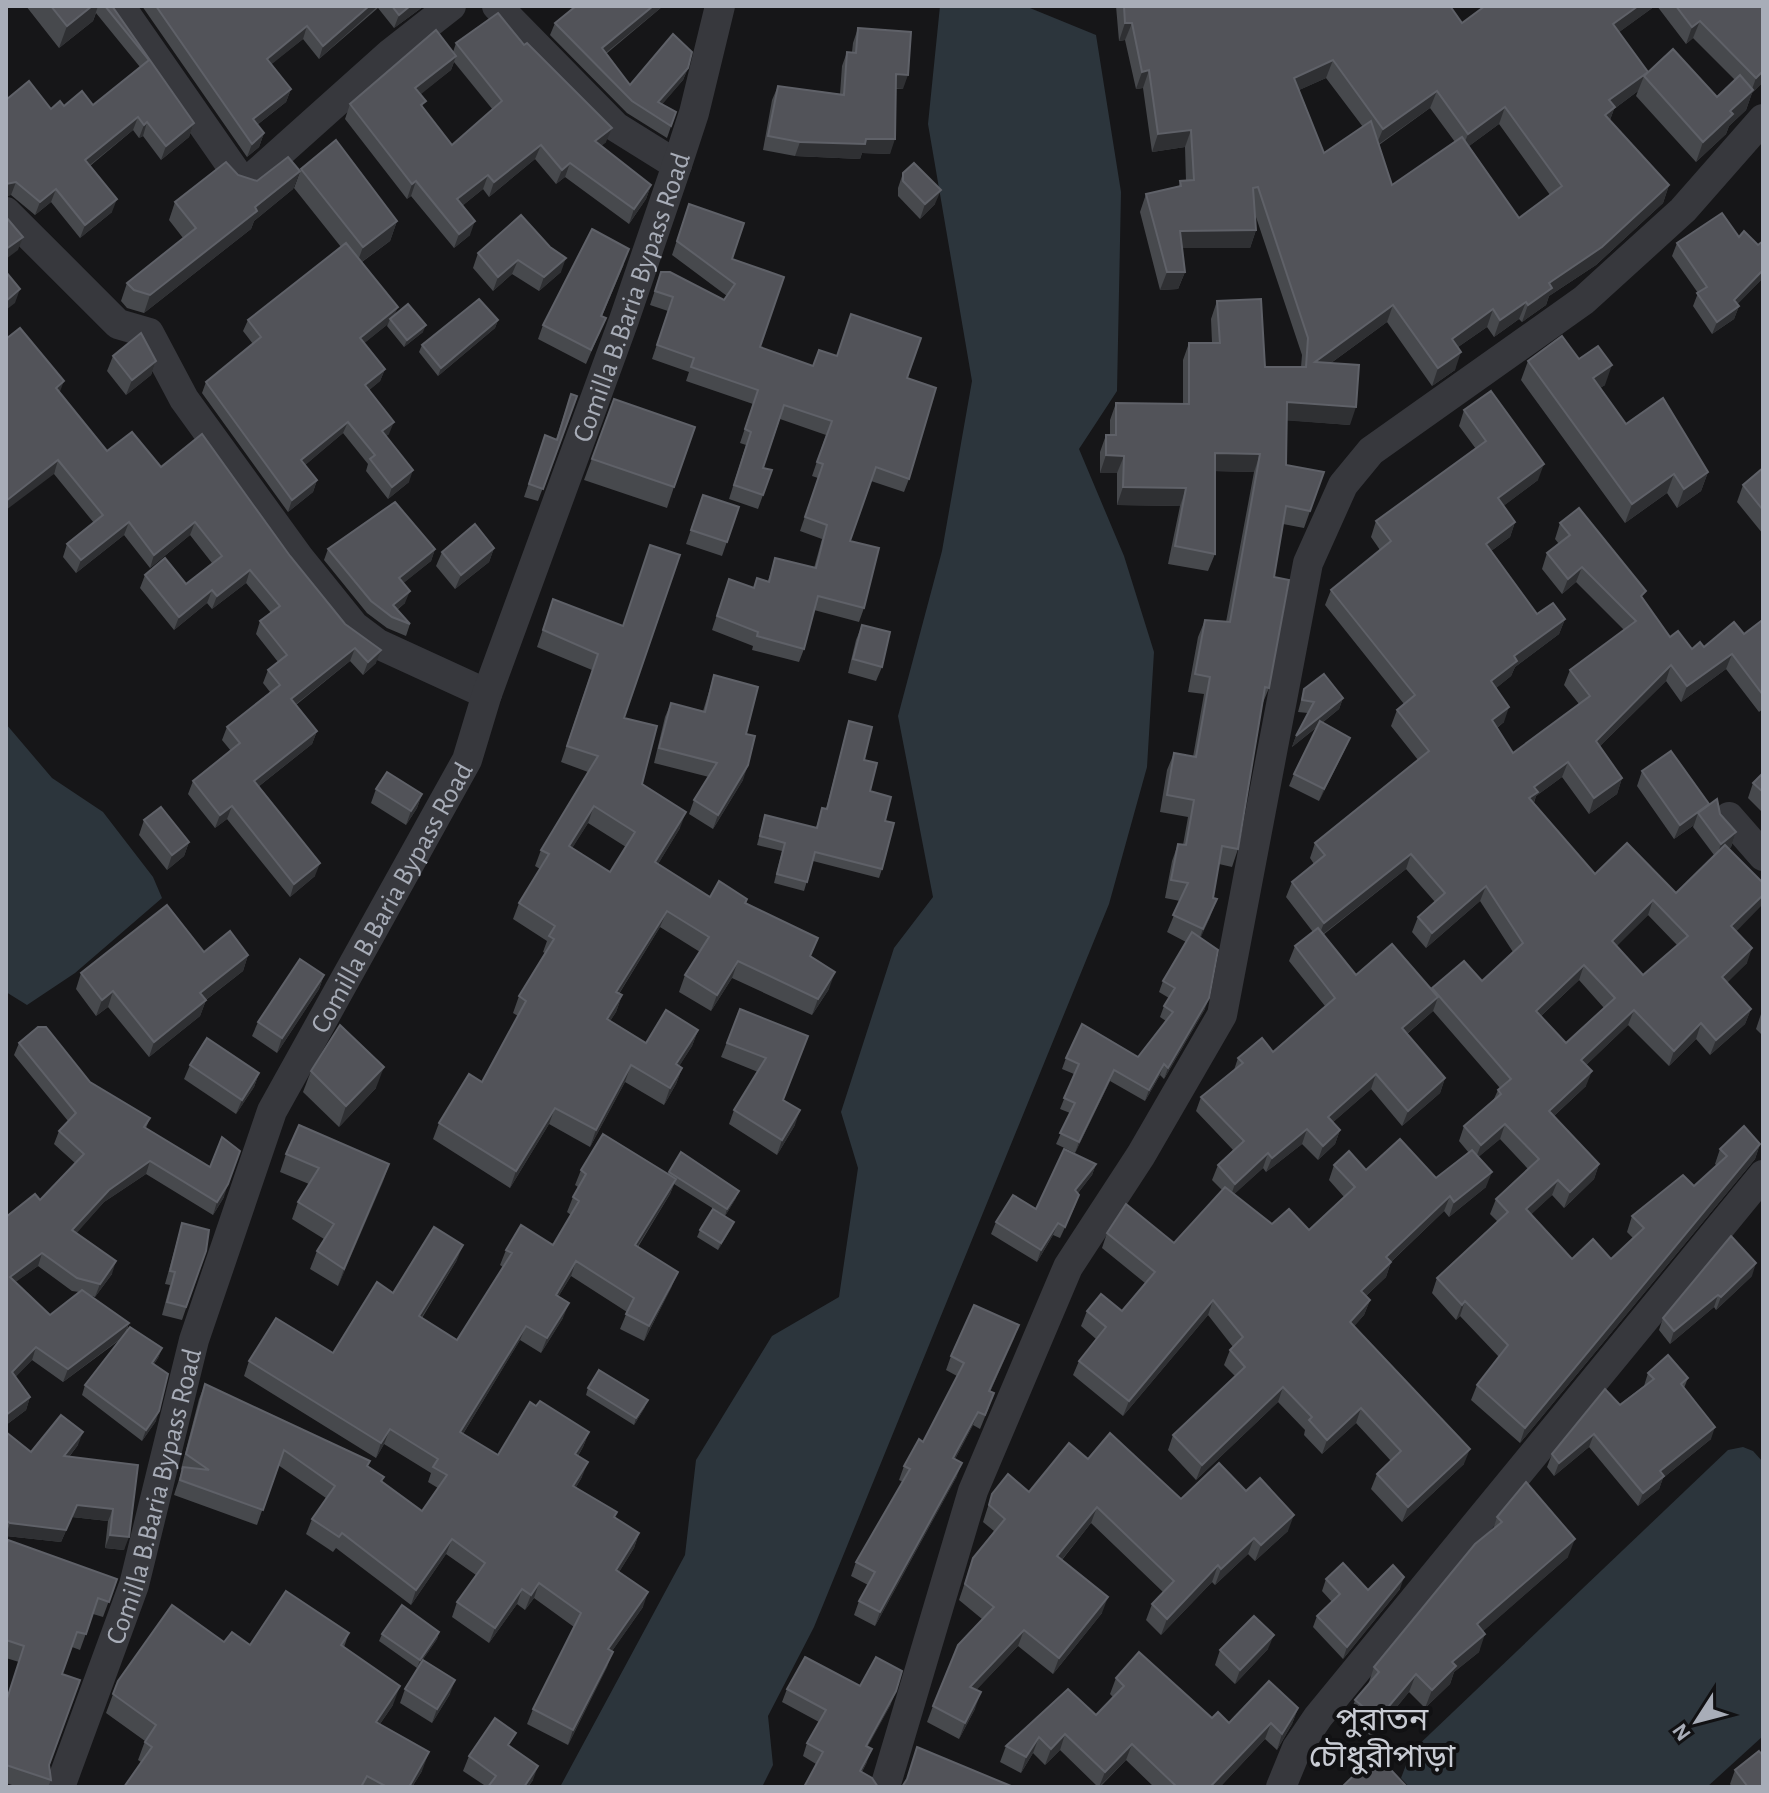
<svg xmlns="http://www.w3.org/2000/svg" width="1769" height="1793" viewBox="0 0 1769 1793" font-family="'Alegreya Sans','Noto Sans Bengali',sans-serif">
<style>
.water{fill:#2c353c}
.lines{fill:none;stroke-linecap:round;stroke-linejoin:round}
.street{stroke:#37383d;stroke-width:30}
.wall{fill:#47494d;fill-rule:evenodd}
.shaded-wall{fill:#2f3033}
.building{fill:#525359;stroke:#5f6168;stroke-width:2;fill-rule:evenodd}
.labels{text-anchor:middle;stroke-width:8;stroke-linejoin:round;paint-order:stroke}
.street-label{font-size:28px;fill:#a8adb8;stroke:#111113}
.quarter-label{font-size:32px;fill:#c9ccd4;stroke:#111113}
</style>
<rect width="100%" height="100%" fill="#161618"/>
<!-- water -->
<g class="water">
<polygon points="940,6 1025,6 1096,35 1121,192 1117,391 1079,449 1124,556 1154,652 1147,767 1109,904 814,1627 768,1716 773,1765 762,1787 560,1787 685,1555 696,1460 772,1336 839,1297 858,1168 841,1112 894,948 933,897 898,716 942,551 972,381 928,124"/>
<polygon points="6,724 52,778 103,812 153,877 162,898 75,973 27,1005 6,992"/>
<polygon points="1743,1447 1753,1451 1763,1462 1763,1736 1707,1787 1409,1787 1401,1778 1411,1752 1728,1450"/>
</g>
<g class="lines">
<!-- street -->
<g class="street">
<polyline points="120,6 239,177 248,181 391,53 451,6"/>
<polyline points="497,6 616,127 677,165"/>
<polyline points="6,212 118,324 149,333 184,399 300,559 354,626 378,644 487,694"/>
<polyline points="1729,817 1763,856"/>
<path id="s1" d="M60,1787L134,1585L194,1340L272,1111L467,760L487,694L624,320L677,165L694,113L720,6"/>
<polyline points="885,1787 973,1491 1068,1267 1141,1155 1222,1015 1308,563 1343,485 1371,451 1584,300 1683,210 1763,119"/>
<polyline points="1281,1787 1297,1748 1318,1717 1763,1175"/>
</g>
</g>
<!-- wall -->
<g class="wall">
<polygon points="26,6 112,6 194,123 189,137 161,160 143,136 139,138 133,130 90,166 112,212 80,238 51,202 35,215 11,195 6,196 51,109 64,106 93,105 140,67 96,13 93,21 59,48"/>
<polygon points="142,6 424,6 394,28 378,8 319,59 303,39 271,64 291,89 286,102 257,125 264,133 259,147 247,157"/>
<polygon points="576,6 663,6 606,54 630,85 688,68 683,80 662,104 676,112 667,138 627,113 550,35 555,23"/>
<path d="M1116,6H1450L1462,23L1484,7V6H1655L1619,32L1648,72L1717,97L1735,80L1693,38L1686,44L1657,6H1763V82L1752,93L1746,110L1729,126L1726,134L1696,162L1636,96L1638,91L1614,109L1610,120L1669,185L1663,203L1596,265L1549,296L1546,305L1522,322L1519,319L1494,337L1487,327L1458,347L1455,370L1432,386L1387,322L1331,363L1350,425L1286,420V465L1324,472L1304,528L1283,524L1274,577L1269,688L1262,705L1238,849L1232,867L1219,864L1210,917L1200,938L1205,1009L1164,1079L1160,1075L1145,1101L1110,1081L1075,1153L1056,1144L1070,1113L1060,1109L1074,1074L1062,1069L1066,1058L1138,1057L1166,1021L1160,1017L1164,1006L1169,998L1159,992L1163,981L1186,942L1167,932L1180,901L1165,898L1172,861L1178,844L1183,845L1188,817L1160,812L1167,770L1174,753L1193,757L1204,694L1188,692L1198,637L1205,620L1226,622L1254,472L1215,471V554L1208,571L1168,564L1180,506L1117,505V473H1100V452L1106,435H1110V420L1116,403H1183V360L1189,343H1212L1211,319L1217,301L1265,367H1301L1302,355L1255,214L1256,230L1250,248H1182L1185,272L1178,289L1160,290L1140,212L1146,194L1179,186L1180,181H1186L1185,147L1152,152L1143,88L1136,89L1125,40L1119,41ZM1326,78L1363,127L1324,153L1299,90ZM1430,108L1455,142L1392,185L1379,145ZM1499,124L1550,195L1519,218L1469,146Z"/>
<polygon points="858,28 903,89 896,89 890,154 862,153 860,159 795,156 763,150 772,100 778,86 840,94 842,66 847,52 852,52 853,43"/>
<path d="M456,43L606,142L601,146L651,185L646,199L629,224L565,177L556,184L535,159L489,197L483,189L462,206L470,235L454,248L411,196L407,199L345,119L350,104L453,52ZM454,62L493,110L452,145L423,108L420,94L451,70Z"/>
<polygon points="301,169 397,221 390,241 362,262 395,314 423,332 404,347 387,326 388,324 364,343 385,369 380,381 369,390 389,434 386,436 409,482 388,499 366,471 368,464 343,433 305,465 317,480 313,492 288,512 202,393 206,382 253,344 243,331 248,320 341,247 294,188"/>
<polygon points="300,171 293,189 254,221 251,229 144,313 127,308 121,301 127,283 183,238 169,220 175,202 238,175 257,181"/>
<polygon points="903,173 935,204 920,219 898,196 898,188"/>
<polygon points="689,204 732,259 760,347 813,366 907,378 909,479 904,492 871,481 850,541 864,608 859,622 814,610 804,649 799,662 752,650 753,646 712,630 724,593 754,588 768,581 775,558 814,568 822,539 800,531 818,478 812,476 826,435 780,419 763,468 772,470 758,509 729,499 746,445 740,443 753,404 686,381 689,372 652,359 668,311 650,305 661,272 724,300 727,296 672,255"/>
<polygon points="521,215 561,272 539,291 512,274 493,291 473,268 478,253"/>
<polygon points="1739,237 1758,245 1763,241 1763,278 1737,304 1739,306 1734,319 1712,334 1693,306 1698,293 1672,256 1677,243"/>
<polygon points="624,264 602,316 606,318 586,364 538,339 543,325"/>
<polygon points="498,320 495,328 438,376 419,352 422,345"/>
<polygon points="113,356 156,361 151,375 126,395 107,371"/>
<polygon points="1528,361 1605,385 1600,388 1626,424 1708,472 1701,491 1677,508 1667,493 1625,523 1521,380"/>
<polygon points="60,393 107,451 161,467 290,556 376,663 363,675 350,661 296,705 317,731 312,744 258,787 315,876 290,897 227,819 215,828 188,794 193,781 231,751 222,740 227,727 270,692 263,683 268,670 278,662 256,634 260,621 271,613 246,583 212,609 207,603 174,630 140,588 145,575 186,584 212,563 190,535 150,568 124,535 76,573 63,557 67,544 94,523 54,474"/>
<polygon points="571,394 577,396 538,501 524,497 545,435 556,439"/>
<polygon points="614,399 674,487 667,508 584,480"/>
<path d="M1464,410L1538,480L1503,506L1515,522L1510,537L1491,551L1537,614L1565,619L1559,634L1515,667L1511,676L1496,688L1504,722L1497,728L1513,753L1579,704L1564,685L1570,670L1624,630L1576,582L1562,594L1542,569L1547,553L1559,544L1555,539L1560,523L1643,599L1670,637L1692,649L1704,647L1744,634L1763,623V709L1759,712L1726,669L1681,702L1666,681L1600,746L1622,778L1617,794L1589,814L1562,777L1536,796L1534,803L1595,874L1676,893L1714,855L1693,827L1694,825L1674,839L1637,786L1642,771L1709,804L1720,814L1736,832L1731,847L1729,849L1736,931L1747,963L1727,982L1751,1009L1745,1024L1710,1055L1696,1039L1669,1066L1628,1025L1586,1065V1086L1554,1116L1599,1164L1594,1179L1564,1208L1552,1195L1531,1214L1572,1259H1611L1633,1238L1627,1232L1632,1216L1694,1186L1717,1166L1715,1164L1720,1149L1760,1144L1755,1159L1520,1443L1471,1400L1477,1385L1499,1357L1460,1316L1456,1320L1432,1293L1437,1278L1498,1222L1490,1214L1496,1199L1528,1169L1500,1139L1478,1157L1486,1187L1449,1217L1444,1211L1391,1262L1386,1277L1366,1296L1370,1300L1364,1315L1354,1326L1464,1464L1402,1522L1371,1489L1377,1474L1391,1461L1356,1423L1322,1454L1304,1435L1305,1430L1278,1402L1196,1480L1168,1450L1173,1435L1235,1376L1224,1365L1230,1350L1233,1347L1208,1315L1123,1416L1073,1375L1079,1361L1096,1339L1081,1326L1087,1311H1122L1145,1283L1102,1248L1107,1233L1174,1243L1222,1190L1212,1180L1218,1165L1233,1150L1196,1111L1201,1097L1234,1070L1238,1058L1273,1052L1325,1006L1289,961L1295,946L1313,932L1286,897L1292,882L1314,864L1310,858L1315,843L1418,760L1391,726L1397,710L1404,704L1325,605L1331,590L1380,550L1371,537L1376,521L1476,449L1459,426ZM1406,869L1435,902L1418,917L1412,932L1426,948L1480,901L1513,952L1482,981L1432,989L1356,975L1323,935ZM1648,915L1677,945L1643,975L1616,946ZM1579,980L1604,1008L1566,1043L1541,1016ZM1433,1011L1500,1088L1498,1090L1493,1101L1464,1126L1459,1141L1469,1153L1436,1178L1334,1165L1329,1180L1344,1197L1309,1230L1272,1224L1234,1194L1263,1168L1266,1172L1302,1144L1318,1160L1335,1144L1340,1130L1333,1122L1371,1089L1402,1126L1440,1093L1445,1078L1407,1034Z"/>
<polygon points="1763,468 1763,534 1737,502 1743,485"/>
<polygon points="703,495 739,507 722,556 686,544"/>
<polygon points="494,548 489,562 455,589 436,566 442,552"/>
<polygon points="328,549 435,549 431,561 403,583 405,603 397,610 410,624 406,636 387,628 367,613 324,560"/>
<path d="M553,599L623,626L624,718L642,784L680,828L658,864L710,897L747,899L746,904L811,956L829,989L812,1015L732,978L711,1011L679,992L685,975L700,952L660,927L619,994L622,995L616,1012L610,1021L646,1043L698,1030L692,1046L679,1066L682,1068L676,1084L664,1105L625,1082L590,1147L549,1124L510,1188L433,1139L439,1123L482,1082L518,1016L513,1013L519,996L545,953L543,952L547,941L513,919L519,903L540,869L535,866L541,850L588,772L561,762L592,670L537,647ZM588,823L626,847L610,872L572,848Z"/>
<polygon points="862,625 882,667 876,681 848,673 856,640"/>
<polygon points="714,675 746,734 743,780 713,829 689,814 694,800 709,777 654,763 665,717 671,703 703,711"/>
<polygon points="1304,689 1343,698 1339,709 1322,723 1350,738 1345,749 1319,801 1289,786 1294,774 1317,727 1292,747 1296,736 1308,713 1298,712"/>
<polygon points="849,721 864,760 870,791 885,821 882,869 879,878 813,861 804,891 774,883 782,851 757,845 765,815 816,828 822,808 826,809"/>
<polygon points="1763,773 1763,813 1748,798 1753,783"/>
<polygon points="376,789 422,794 417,808 406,825 371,803"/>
<polygon points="144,820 189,842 184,856 167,870 139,835"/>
<polygon points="204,952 248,955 243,971 206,1000 200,1016 149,1057 108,1007 96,1016 76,989 81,973"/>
<polygon points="324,975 319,989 277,1053 252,1036 258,1022"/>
<polygon points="740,1009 808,1036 783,1100 795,1125 777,1155 729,1124 734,1110 758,1072 721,1057"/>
<polygon points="1763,1012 1763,1036 1756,1029 1761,1014"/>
<path d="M19,1043L90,1082L150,1118L146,1128L224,1197L213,1215L146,1174L104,1202L76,1233L112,1274L95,1297L88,1295L129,1323L126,1333L162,1348L158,1358L154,1364L156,1421L142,1441L82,1395L85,1385L121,1339L63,1382L32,1360L15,1377L30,1397L26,1410L6,1425V1217L40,1200L75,1163L54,1144L59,1131L68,1121L14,1055ZM38,1266L72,1291L79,1292L50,1315L15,1282Z"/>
<polygon points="190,1065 259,1073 254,1087 236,1114 184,1079"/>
<polygon points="311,1071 376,1088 339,1127 303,1092"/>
<polygon points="286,1154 389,1164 338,1286 310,1269 317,1251 324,1239 292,1219 298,1202 309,1184 280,1172"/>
<polygon points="1096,1164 1092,1175 1078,1193 1075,1206 1060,1238 1053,1235 1037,1262 991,1234 996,1222 1036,1209"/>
<polygon points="581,1170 668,1174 669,1172 736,1198 725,1216 674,1184 670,1194 638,1247 672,1286 644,1341 620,1329 627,1312 571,1276 558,1297 563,1318 541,1353 520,1340 463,1434 498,1455 536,1406 589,1432 583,1447 578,1456 582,1477 576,1487 615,1518 639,1533 634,1548 619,1572 643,1607 612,1651 607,1667 568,1745 527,1724 533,1709 574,1627 534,1598 525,1610 517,1604 489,1643 452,1617 457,1602 476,1575 446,1554 411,1605 336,1548 333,1552 306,1534 312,1519 326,1498 278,1465 257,1525 174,1495 182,1470 181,1469 199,1399 205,1384 368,1466 384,1477 382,1482 422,1511 438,1488 428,1482 431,1473 384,1444 376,1458 244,1376 249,1361 333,1353 393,1293 457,1260 422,1318 457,1340 503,1267 500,1265 506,1250 553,1245 571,1215 567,1212 573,1197 578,1187 575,1185"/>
<polygon points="734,1222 731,1229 718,1250 697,1237 700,1230"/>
<polygon points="182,1223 206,1251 182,1320 162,1315 170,1285 165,1284"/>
<polygon points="1752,1276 1716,1310 1714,1307 1670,1344 1659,1330 1663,1318"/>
<polygon points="1019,1325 990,1392 989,1407 980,1429 973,1425 955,1459 957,1476 875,1626 854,1615 859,1601 868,1585 851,1576 856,1562 903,1482 899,1480 904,1466 923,1442 957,1376 946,1370 951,1356"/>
<polygon points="1648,1373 1688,1378 1684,1388 1711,1439 1663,1478 1659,1489 1638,1506 1589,1447 1554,1476 1547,1467 1552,1454 1644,1386"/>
<polygon points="588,1388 645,1407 634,1425 586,1395"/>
<polygon points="6,1432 31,1452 78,1445 69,1457 138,1465 124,1550 105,1548 108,1521 72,1517 61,1542 6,1536"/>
<polygon points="1088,1459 1181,1499 1246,1491 1288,1531 1255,1561 1248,1554 1215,1585 1212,1582 1161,1635 1146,1620 1152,1604 1163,1592 1091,1523 1062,1560 1102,1613 1053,1674 1018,1646 976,1690 975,1709 959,1739 927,1722 933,1706 982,1619 959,1600 973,1558 994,1531 983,1522 992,1494 1029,1492"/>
<polygon points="1497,1517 1568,1557 1483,1631 1479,1652 1454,1672 1450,1684 1425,1708 1409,1692 1372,1737 1349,1718 1355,1700 1368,1685 1374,1667 1493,1530"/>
<polygon points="6,1545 117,1579 103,1617 93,1614 80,1650 72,1647 62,1674 49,1765 51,1780 48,1787 18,1787 6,1783 6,1700 19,1662 6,1658"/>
<polygon points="1326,1579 1368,1590 1400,1589 1343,1659 1313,1627 1317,1616 1332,1602 1322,1591"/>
<polygon points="439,1632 437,1639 417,1668 379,1641 382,1634"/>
<polygon points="349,1633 344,1647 393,1705 380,1724 422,1771 412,1787 124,1787 141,1762 138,1760 145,1741 106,1713 118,1681 224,1642 250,1645"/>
<polygon points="1268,1649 1235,1684 1215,1665 1220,1650"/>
<polygon points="1116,1678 1212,1718 1229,1723 1298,1708 1292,1724 1277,1750 1265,1739 1220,1787 1154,1787 1126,1760 1100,1787 1098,1787 1060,1750 1045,1765 1033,1753 1021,1773 1000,1762 1006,1746 1096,1715 1113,1697 1110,1694"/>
<polygon points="405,1689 450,1694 432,1723 400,1703"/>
<polygon points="787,1689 891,1704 867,1747 867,1762 862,1772 816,1764 803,1756 807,1743 819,1722 782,1702"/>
<polygon points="511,1747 533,1780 528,1787 487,1787 463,1771 469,1756"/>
<polygon points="1735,1770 1763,1787 1732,1787 1730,1784"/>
</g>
<!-- shaded-wall -->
<g class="shaded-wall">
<polygon points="92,6 98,6 93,21 59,48 67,26"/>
<polygon points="369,6 378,6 319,59 323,46"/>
<polygon points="410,6 424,6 394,28 399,15"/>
<polygon points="653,6 663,6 597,60 602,48"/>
<polygon points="1638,6 1655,6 1607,41 1613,24"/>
<polygon points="1700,21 1693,38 1686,44 1692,27"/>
<polygon points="1125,23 1132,23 1125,40 1119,41"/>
<polygon points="307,26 303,39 262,72 267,59"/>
<polygon points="456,56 451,70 410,103 415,88"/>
<polygon points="1333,60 1326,78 1288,95 1294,78"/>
<polygon points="688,68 683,80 654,114 658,102"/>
<polygon points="1149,70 1143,88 1136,89 1142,72"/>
<polygon points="1763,71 1763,82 1752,93 1746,110 1729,126 1726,134 1696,162 1703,142 1730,111 1751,92 1756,78"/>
<polygon points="1648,72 1644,76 1638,91 1614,109 1608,125 1598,132 1609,100"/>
<polygon points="896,74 908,75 903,89 891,88"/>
<polygon points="291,89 286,102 248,132 253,119"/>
<polygon points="1437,91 1430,108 1376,146 1383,129"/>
<polygon points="1505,107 1499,124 1461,152 1468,134"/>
<polygon points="138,117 133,130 80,173 85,160"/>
<polygon points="147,122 143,136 139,138 144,125"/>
<polygon points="194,123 189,137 161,160 166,146"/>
<polygon points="612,128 606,142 590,156 595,141"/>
<polygon points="1191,130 1185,147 1152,152 1158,134"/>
<polygon points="264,133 259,147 247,157 252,144"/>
<polygon points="866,139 895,139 890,154 862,153 860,159 795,156 800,142"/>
<polygon points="541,145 535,159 489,197 494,182"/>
<polygon points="570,163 565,177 556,184 562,170"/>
<polygon points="300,171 293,189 254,221 251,229 144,313 150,295"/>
<polygon points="488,175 483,189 452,214 457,199"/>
<polygon points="416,181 411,196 407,199 412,184"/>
<polygon points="16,182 11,195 6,196 6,184"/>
<polygon points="651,185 646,199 629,224 634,209"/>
<polygon points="1669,185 1663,203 1596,265 1549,296 1546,305 1522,322 1528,305 1549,283"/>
<polygon points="56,189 51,202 35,215 40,202"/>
<polygon points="941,190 935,204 920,219 925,204"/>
<polygon points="117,199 112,212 80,238 85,225"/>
<polygon points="397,221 390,241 356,266 363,247"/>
<polygon points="475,221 470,235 454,248 459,234"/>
<polygon points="1256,230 1250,248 1174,248 1180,231"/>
<polygon points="23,237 18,250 6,259 6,249"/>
<polygon points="566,258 561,272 539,291 544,277"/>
<polygon points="518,260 512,274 493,291 498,277"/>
<polygon points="1763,270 1763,278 1729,313 1734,300"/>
<polygon points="1167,272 1185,272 1178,289 1160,290"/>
<polygon points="20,289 15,303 6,310 6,301"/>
<polygon points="1526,302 1519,319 1494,337 1500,320"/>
<polygon points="1393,305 1387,322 1309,379 1315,362"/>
<polygon points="1739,306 1734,319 1712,334 1717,322"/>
<polygon points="398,307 393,319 390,319 388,324 356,350 360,338"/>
<polygon points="1493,309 1487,327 1445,356 1452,339"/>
<polygon points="498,320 495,328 438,376 441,368"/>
<polygon points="426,325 423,332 404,347 407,340"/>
<polygon points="1461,352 1455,370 1432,386 1438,368"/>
<polygon points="156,361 151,375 126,395 132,380"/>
<polygon points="1612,365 1605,385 1586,397 1593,378"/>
<polygon points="385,369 380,381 361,397 365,385"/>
<polygon points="64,381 59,394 56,388"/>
<polygon points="1287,402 1356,407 1350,425 1280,420"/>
<polygon points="348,422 343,433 297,472 301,460"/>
<polygon points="394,422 389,434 377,443 382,431"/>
<polygon points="1215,453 1260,454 1254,472 1209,471"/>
<polygon points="1106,455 1124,456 1117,473 1100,473"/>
<polygon points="58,460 54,474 6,510 6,501"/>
<polygon points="1544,464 1538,480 1493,514 1498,498"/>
<polygon points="413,470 409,482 388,499 392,487"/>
<polygon points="1708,472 1701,491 1677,508 1684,489"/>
<polygon points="1674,474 1667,493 1625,523 1632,504"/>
<polygon points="317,480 313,492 288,512 292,500"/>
<polygon points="1123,487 1186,488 1180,506 1117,505"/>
<polygon points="129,522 124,535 76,573 81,560"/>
<polygon points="195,522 190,535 150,568 154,555"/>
<polygon points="1515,522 1510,537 1480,559 1486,544"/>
<polygon points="494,548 489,562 455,589 461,575"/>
<polygon points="435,549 431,561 395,590 399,578"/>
<polygon points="1582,567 1576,582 1562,594 1568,579"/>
<polygon points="250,570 246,583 212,609 217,596"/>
<polygon points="212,590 207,603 174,630 179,617"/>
<polygon points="410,591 405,603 389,616 393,605"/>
<polygon points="1565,619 1559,634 1515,667 1511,676 1485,697 1491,681 1514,656"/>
<polygon points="355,648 350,661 286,712 291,699"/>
<polygon points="381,650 376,663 363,675 368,662"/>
<polygon points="1732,654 1726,669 1681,702 1687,686"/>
<polygon points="1671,665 1666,681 1590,756 1596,741"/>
<polygon points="1343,698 1339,709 1292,747 1296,736"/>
<polygon points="1509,707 1504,722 1486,736 1492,720"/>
<polygon points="317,731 312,744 249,794 254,781"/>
<polygon points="1350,738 1345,749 1319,801 1324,789"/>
<polygon points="1568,762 1562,777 1536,796 1532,807 1523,813 1534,787"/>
<polygon points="748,765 743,780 713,829 718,815"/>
<polygon points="1622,778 1617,794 1589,814 1594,798"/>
<polygon points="422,794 417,808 406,825 411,811"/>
<polygon points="1709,804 1698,813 1694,825 1674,839 1680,825"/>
<polygon points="232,806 227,819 215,828 220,815"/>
<polygon points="594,806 588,823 563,863 569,846"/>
<polygon points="686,812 680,828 649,879 655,862"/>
<polygon points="1736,832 1731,847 1716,858 1721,844"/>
<polygon points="189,842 184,856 167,870 172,855"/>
<polygon points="1411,854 1406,869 1318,938 1324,923"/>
<polygon points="320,863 315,876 290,897 294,884"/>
<polygon points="1486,886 1480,901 1426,948 1432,933"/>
<polygon points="1763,895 1763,904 1726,942 1731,926"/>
<polygon points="1217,899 1210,917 1197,946 1203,929"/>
<polygon points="1653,900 1648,915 1606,957 1612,941"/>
<polygon points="667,911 660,927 610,1008 616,992"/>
<polygon points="1752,948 1747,963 1717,993 1722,977"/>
<polygon points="248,955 243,971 194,1009 200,993"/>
<polygon points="738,961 732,978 711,1011 717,995"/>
<polygon points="1584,965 1579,980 1530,1026 1536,1011"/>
<polygon points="835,972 829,989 812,1015 818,999"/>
<polygon points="324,975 319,989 277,1053 282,1038"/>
<polygon points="113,991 108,1007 96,1016 102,1000"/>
<polygon points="622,995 616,1012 601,1035 607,1019"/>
<polygon points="1438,997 1433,1011 1396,1043 1402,1028"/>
<polygon points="1209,998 1205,1009 1164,1079 1168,1068"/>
<polygon points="206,1000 200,1016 149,1057 154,1042"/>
<polygon points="1751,1009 1745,1024 1710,1055 1716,1040"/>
<polygon points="1634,1010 1628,1025 1576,1075 1581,1060"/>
<polygon points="1701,1023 1696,1039 1669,1066 1674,1051"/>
<polygon points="698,1030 692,1046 670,1081 676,1064"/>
<polygon points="1164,1064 1160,1075 1145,1101 1149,1090"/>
<polygon points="631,1065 625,1082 590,1147 596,1130"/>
<polygon points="384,1067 376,1088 339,1127 346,1106"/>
<polygon points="682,1068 676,1084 664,1105 670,1088"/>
<polygon points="1114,1070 1110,1081 1075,1153 1079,1142"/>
<polygon points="1592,1071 1586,1086 1543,1126 1549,1111"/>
<polygon points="259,1073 254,1087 236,1114 242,1100"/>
<polygon points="1376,1074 1371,1089 1323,1131 1328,1117"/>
<polygon points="1445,1078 1440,1093 1402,1126 1408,1111"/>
<polygon points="555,1108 549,1124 510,1188 516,1171"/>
<polygon points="800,1110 795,1125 777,1155 782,1140"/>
<polygon points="1505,1124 1500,1139 1475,1160 1481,1145"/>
<polygon points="1307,1129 1302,1144 1266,1172 1272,1158"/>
<polygon points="1340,1130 1335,1144 1318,1160 1323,1146"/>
<polygon points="1760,1144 1755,1159 1520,1443 1525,1428"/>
<polygon points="1268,1153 1263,1168 1230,1198 1235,1184"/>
<polygon points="150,1161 146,1174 104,1202 68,1243 72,1230 109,1190"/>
<polygon points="389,1164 383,1182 338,1286 344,1269"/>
<polygon points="1096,1164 1092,1175 1071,1202 1075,1190"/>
<polygon points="1599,1164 1594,1179 1564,1208 1570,1192"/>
<polygon points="1492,1172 1486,1187 1449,1217 1454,1202"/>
<polygon points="676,1179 670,1194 629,1260 635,1245"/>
<polygon points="1558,1180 1552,1195 1521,1224 1526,1209"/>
<polygon points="228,1184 224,1197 213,1215 217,1202"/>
<polygon points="739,1191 736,1198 725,1216 727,1209"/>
<polygon points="1450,1196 1444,1211 1380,1272 1386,1257"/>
<polygon points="734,1222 731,1229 718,1250 721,1243"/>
<polygon points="1058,1223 1053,1235 1037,1262 1041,1250"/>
<polygon points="463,1245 457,1260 413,1331 419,1316"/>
<polygon points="42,1253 38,1266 6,1289 10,1277"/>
<polygon points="116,1261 112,1274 95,1297 100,1284"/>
<polygon points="576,1261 571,1276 550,1310 556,1295"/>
<polygon points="1391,1262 1386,1277 1355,1306 1361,1291"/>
<polygon points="1756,1263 1752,1276 1716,1310 1721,1297"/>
<polygon points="678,1272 672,1286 644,1341 649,1326"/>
<polygon points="1718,1295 1714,1307 1670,1344 1674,1331"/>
<polygon points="1213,1300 1208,1315 1123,1416 1129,1401"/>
<polygon points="1370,1300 1364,1315 1345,1337 1350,1322"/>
<polygon points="1465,1301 1460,1316 1456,1320 1462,1305"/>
<polygon points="569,1303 563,1318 541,1353 547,1338"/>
<polygon points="129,1323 124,1336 63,1382 68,1369"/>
<polygon points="1019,1325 1014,1339 984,1405 989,1391"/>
<polygon points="526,1326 520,1340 455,1447 460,1432"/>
<polygon points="36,1347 32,1360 8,1385 12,1372"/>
<polygon points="162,1348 158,1358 148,1373 152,1363"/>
<polygon points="1283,1387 1278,1402 1196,1480 1202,1465"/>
<polygon points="30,1397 26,1410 6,1425 6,1415"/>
<polygon points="648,1400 645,1407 634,1425 636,1418"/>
<polygon points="1361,1408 1356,1423 1322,1454 1327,1440"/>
<polygon points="159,1411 156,1421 142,1441 146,1430"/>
<polygon points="978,1412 973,1425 948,1472 953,1458"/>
<polygon points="1715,1427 1711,1439 1663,1478 1659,1489 1638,1506 1643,1493 1660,1471"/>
<polygon points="390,1429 384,1444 376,1458 381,1443"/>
<polygon points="83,1432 78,1445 59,1469 64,1456"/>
<polygon points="589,1432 583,1447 570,1469 575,1454"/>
<polygon points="1594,1434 1589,1447 1554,1476 1559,1463"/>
<polygon points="1470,1449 1464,1464 1402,1522 1408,1507"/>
<polygon points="588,1462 582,1477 568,1500 573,1486"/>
<polygon points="962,1463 957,1476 875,1626 880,1612"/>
<polygon points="77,1505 113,1509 108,1521 72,1517 61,1542 6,1536 10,1523"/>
<polygon points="1097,1507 1091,1523 1051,1573 1057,1556"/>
<polygon points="1294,1515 1288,1531 1255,1561 1261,1545"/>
<polygon points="639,1533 634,1548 611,1585 616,1570"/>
<polygon points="110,1535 129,1537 124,1550 105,1548"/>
<polygon points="1254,1538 1248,1554 1215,1585 1221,1569"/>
<polygon points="452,1539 446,1554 411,1605 416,1590"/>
<polygon points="1575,1539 1568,1557 1471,1642 1477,1624"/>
<polygon points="1218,1565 1212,1582 1161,1635 1167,1619"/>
<polygon points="1404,1577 1400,1589 1343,1659 1347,1647"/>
<polygon points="539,1583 534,1598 525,1610 531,1595"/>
<polygon points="522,1589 517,1604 489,1643 495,1628"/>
<polygon points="648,1592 643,1607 603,1664 608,1649"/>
<polygon points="1108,1597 1102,1613 1053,1674 1059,1658"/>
<polygon points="1024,1630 1018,1646 964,1703 970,1687"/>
<polygon points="439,1632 437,1639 417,1668 420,1660"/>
<polygon points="1485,1634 1479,1652 1454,1672 1450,1684 1425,1708 1432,1690 1452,1662"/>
<polygon points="1274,1635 1268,1649 1235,1684 1240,1670"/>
<polygon points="613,1652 607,1667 568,1745 573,1730"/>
<polygon points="1416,1674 1409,1692 1372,1737 1378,1719"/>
<polygon points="455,1680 450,1694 432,1723 437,1709"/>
<polygon points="400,1686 393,1705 369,1740 376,1722"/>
<polygon points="896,1691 891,1704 861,1759 866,1746"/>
<polygon points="981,1692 975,1709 959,1739 965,1723"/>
<polygon points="1298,1708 1292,1724 1277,1750 1282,1734"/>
<polygon points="1271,1723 1265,1739 1220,1787 1210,1787"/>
<polygon points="1065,1734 1060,1750 1045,1765 1051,1749"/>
<polygon points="1039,1737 1033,1753 1021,1773 1026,1757"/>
<polygon points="1132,1744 1126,1760 1099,1787 1105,1772"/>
<polygon points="872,1749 867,1762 855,1784 860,1771"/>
<polygon points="429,1752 422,1771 412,1787 409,1787"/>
<polygon points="538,1766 533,1780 528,1787 524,1787"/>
</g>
<!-- building -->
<g class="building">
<polygon points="51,6 92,6 67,26"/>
<polygon points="105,6 112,6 194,123 166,146 147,122 144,125 138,117 85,160 117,199 85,225 56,189 40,202 16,182 6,184 6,100 29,81 51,109 60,101 64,106 82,91 93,105 149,60"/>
<polygon points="156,6 369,6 323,46 307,26 267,59 291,89 253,119 264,133 252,144"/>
<polygon points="392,6 410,6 399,15"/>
<polygon points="576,6 653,6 602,48 630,85 673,34 692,52 688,68 658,102 676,112 671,126 632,101 555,23"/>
<path d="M1124,6H1450L1462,23L1485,6H1638L1613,24L1648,72L1609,100L1615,107L1605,115L1669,185L1602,247L1549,283L1552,288L1528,305L1526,302L1500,320L1493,309L1452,339L1461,352L1438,368L1393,305L1315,362L1359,365L1356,407L1287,402L1286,465L1324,472L1310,511L1286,506L1274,577L1289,580L1269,688L1265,687L1238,849L1222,846L1213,898L1217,899L1203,929L1173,915L1188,883L1171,880L1178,844L1186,845L1194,800L1167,795L1174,753L1196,757L1210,677L1195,674L1205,620L1230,622L1260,454L1215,453V554L1175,546L1186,488L1123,487L1124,456L1106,455V435H1116V403L1189,404V343H1220L1217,301L1261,299L1265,367H1306L1308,338L1258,187L1253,188L1256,230L1180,231L1185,272H1167L1146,194L1181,186L1180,181L1194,180L1191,130L1158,134L1149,70L1142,72L1132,23H1125ZM1333,60L1383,129L1437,91L1468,134L1505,107L1562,186L1519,218L1462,137L1392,185L1371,121L1324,153L1294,78Z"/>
<polygon points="1676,6 1763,6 1763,71 1756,78 1700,21 1692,27"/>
<polygon points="498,13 524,45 527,43 612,128 595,141 651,185 634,209 570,163 562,170 541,145 494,182 488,175 457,199 475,221 459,234 416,181 412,184 350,104 436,30 456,56 415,88 426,101 421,105 452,145 502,101 456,43"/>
<polygon points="858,28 911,32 908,75 896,74 895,139 866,139 865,144 800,142 768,136 778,86 844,95 847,52 856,53"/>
<polygon points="1673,49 1717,97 1740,75 1753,90 1730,111 1733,114 1703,142 1644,76"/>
<polygon points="336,140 397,221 363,247 301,169"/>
<polygon points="288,157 300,171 255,207 257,211 150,295 134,290 127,283 196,228 175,202 226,162 238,175 257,181"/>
<polygon points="914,163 941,190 925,204 903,181 903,173"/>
<polygon points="689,204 744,223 732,259 784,277 760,347 813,366 819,350 837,356 851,314 921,338 907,378 936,388 909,479 876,467 850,541 879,548 864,608 818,596 804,649 757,636 758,632 717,616 729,579 754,588 757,578 769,582 775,558 816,568 827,525 805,517 823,464 817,462 832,421 784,405 763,468 772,470 763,495 734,485 751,432 745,429 758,390 691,367 694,358 657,345 673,297 655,291 661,272 670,272 724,300 735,284 677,241"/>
<polygon points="1722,213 1739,237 1744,231 1758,245 1763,241 1763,270 1734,300 1739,306 1717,322 1697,293 1707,287 1677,243"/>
<polygon points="521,215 550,247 566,258 544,277 518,260 498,277 478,253"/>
<polygon points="6,217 23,237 6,249"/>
<polygon points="592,229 629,249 601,316 606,318 591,350 543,325"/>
<polygon points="346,243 398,307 360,338 385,369 365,385 394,422 382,431 413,470 392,487 370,459 375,455 348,422 301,460 317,480 292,500 206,382 261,337 248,320"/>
<polygon points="6,272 20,289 6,301"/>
<polygon points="479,299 498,320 441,368 422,345"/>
<polygon points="408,304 426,325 407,340 390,319"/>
<polygon points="20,328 64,381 56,388 107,451 132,432 161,467 202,434 290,556 345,624 381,650 368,662 355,648 291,699 317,731 254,781 320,863 294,884 232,806 220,815 193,781 240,743 227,727 280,685 268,670 287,655 260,621 280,606 250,570 217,596 212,590 179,617 145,575 165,558 186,584 222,556 195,522 154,555 129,522 81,560 67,544 103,515 58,460 6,501 6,339"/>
<polygon points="141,333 156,361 132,380 113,356"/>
<polygon points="1562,336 1579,359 1598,346 1612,365 1593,378 1626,424 1663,398 1708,472 1684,489 1674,474 1632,504 1528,361"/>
<path d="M1491,391L1544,464L1498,498L1515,522L1486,544L1537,614L1553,603L1565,619L1514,656L1517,661L1491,681L1509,707L1492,720L1513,753L1590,696L1570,670L1636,621L1582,567L1568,579L1547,553L1570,535L1560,523L1579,508L1646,591L1641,596L1670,637L1678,631L1692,649L1700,642L1704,647L1734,622L1744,634L1761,621L1763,623V695L1732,654L1687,686L1671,665L1596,741L1622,778L1594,798L1568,762L1534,787L1538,792L1529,798L1595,874L1627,843L1676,893L1725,845L1763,883V895L1731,926L1752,948L1722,977L1751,1009L1716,1040L1701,1023L1674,1051L1634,1010L1581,1060L1592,1071L1549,1111L1599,1164L1570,1192L1558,1180L1526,1209L1572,1259L1593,1239L1611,1259L1644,1228L1632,1216L1683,1175L1694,1186L1727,1156L1720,1149L1744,1126L1760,1144L1525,1428L1477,1385L1508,1345L1465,1301L1462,1305L1437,1278L1508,1212L1496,1199L1539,1159L1505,1124L1481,1145L1464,1126L1501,1094L1498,1090L1511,1079L1432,988L1464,961L1482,981L1523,943L1486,886L1432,933L1418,917L1445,893L1411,854L1324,923L1292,882L1325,855L1315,843L1429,751L1397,710L1415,695L1331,590L1391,541L1376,521L1486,441L1464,410ZM1653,900L1688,936L1643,975L1612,941ZM1584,965L1615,998L1566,1043L1536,1011Z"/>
<polygon points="571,394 577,396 543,489 529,484 545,435 557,440"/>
<polygon points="614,399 695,427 674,487 592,459"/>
<polygon points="1763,468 1763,510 1743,485"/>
<polygon points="703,495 739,507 727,542 691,530"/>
<polygon points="395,502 435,549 399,578 410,591 393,605 410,624 392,617 371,601 328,549"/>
<polygon points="475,524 494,548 461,575 442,552"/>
<path d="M650,545L680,555L624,718L657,726L642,784L686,812L655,862L710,897L719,881L747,899L745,903L818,938L810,956L835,972L818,999L738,961L717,995L685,975L709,937L667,911L616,992L622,995L607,1019L646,1043L666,1010L698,1030L676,1064L682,1068L670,1088L631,1065L596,1130L555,1108L516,1171L439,1123L469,1074L482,1082L526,1001L519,996L554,939L549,936L555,926L519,903L549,854L541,850L598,756L567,746L598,654L543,630L553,599L623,626ZM594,806L635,832L610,872L569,846Z"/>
<polygon points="862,625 890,632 882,667 853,659"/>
<polygon points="1324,674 1343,698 1296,736 1314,702 1302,700 1304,689"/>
<polygon points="714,675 758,687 746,734 755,736 748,765 718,815 694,800 717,763 659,748 671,703 705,712"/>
<polygon points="849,721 872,727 864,760 877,763 870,791 891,797 885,821 894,823 882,869 815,852 807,882 777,874 785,843 760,836 765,815 817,828 822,808 827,809"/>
<polygon points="1320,721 1350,738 1324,789 1294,774"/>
<polygon points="1671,751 1709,804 1680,825 1642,771"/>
<polygon points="387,772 422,794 411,811 376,789"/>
<polygon points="1763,773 1763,792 1753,783"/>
<polygon points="1717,799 1720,814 1736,832 1721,844 1698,813"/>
<polygon points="161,807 189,842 172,855 144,820"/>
<polygon points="167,905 204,952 230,931 248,955 200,993 206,1000 154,1042 113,991 102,1000 81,973"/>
<polygon points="1318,928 1356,975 1392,944 1438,997 1402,1028 1445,1078 1408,1111 1376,1074 1328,1117 1340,1130 1323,1146 1307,1129 1272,1158 1268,1153 1235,1184 1218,1165 1244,1141 1201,1097 1243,1063 1238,1058 1262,1038 1273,1052 1335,998 1295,946"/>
<polygon points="1192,932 1218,950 1209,998 1168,1068 1164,1064 1149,1090 1114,1070 1079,1142 1060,1133 1075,1103 1064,1098 1079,1064 1066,1058 1082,1024 1138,1057 1173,1012 1164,1006 1175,988 1163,981"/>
<polygon points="300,959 324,975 282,1038 258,1022"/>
<polygon points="740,1009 808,1036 783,1100 800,1110 782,1140 734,1110 766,1058 727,1043"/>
<polygon points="340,1025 384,1067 346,1106 311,1071"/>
<polygon points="38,1027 46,1027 90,1082 150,1118 144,1127 210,1167 222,1137 240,1151 228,1184 217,1202 150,1161 109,1190 72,1230 116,1261 100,1284 77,1278 42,1253 10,1277 50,1315 82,1290 129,1323 68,1369 36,1347 12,1372 30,1397 6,1415 6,1217 35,1194 40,1200 84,1154 59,1131 76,1113 19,1043"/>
<polygon points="207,1038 259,1073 242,1100 190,1065"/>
<polygon points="299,1125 389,1164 344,1269 317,1251 334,1224 298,1202 319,1168 286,1154"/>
<polygon points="603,1134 676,1179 635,1245 678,1272 649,1326 626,1314 634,1298 576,1261 556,1295 569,1303 547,1338 526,1326 460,1432 498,1455 530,1402 536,1406 540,1401 589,1432 575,1454 588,1462 573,1486 617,1512 614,1517 639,1533 616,1570 648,1592 608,1649 613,1652 573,1730 533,1709 581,1613 539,1583 531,1595 522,1589 495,1628 457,1602 485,1563 452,1539 416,1590 342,1533 339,1537 312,1519 335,1486 284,1450 263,1510 180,1480 183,1467 209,1470 186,1454 205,1384 370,1461 367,1466 384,1477 381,1481 422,1511 447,1475 433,1467 438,1459 390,1429 381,1443 249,1361 276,1318 333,1353 377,1282 393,1293 434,1227 463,1245 419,1316 457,1340 512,1253 506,1250 521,1225 553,1245 579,1201 573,1197 586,1174 581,1170"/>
<polygon points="1400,1139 1436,1178 1472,1150 1492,1172 1454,1202 1450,1196 1386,1257 1391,1262 1361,1291 1370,1300 1350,1322 1470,1449 1408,1507 1377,1474 1401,1451 1361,1408 1327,1440 1309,1420 1312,1417 1283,1387 1202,1465 1173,1435 1245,1367 1230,1350 1243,1337 1213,1300 1129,1401 1079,1361 1106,1327 1087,1311 1101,1294 1122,1311 1155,1272 1107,1233 1126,1204 1174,1243 1225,1187 1272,1224 1289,1209 1309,1230 1355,1187 1334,1165 1349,1151 1366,1170"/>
<polygon points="1064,1149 1096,1164 1075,1190 1079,1195 1065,1227 1058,1223 1041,1250 996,1222 1013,1195 1036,1209"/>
<polygon points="681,1152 739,1191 727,1209 669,1172"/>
<polygon points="713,1209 734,1222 721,1243 700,1230"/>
<polygon points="182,1223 209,1230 206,1251 186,1307 167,1302 175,1272 170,1271"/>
<polygon points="1731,1236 1756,1263 1721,1297 1718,1295 1674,1331 1663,1318"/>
<polygon points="974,1305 1019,1325 989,1391 994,1393 985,1415 978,1412 953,1458 962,1463 880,1612 859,1601 875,1572 856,1562 910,1469 904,1466 919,1439 923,1442 964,1363 951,1356"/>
<polygon points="130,1327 162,1348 152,1363 168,1374 159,1411 146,1430 85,1385"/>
<polygon points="1668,1355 1688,1378 1681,1384 1715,1427 1660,1471 1664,1476 1643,1493 1594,1434 1559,1463 1552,1454 1605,1389 1620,1405 1654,1379 1648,1373"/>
<polygon points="599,1370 648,1400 636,1418 588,1388"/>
<polygon points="61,1415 83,1432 64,1456 138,1465 129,1537 110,1535 113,1509 77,1505 66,1530 10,1523 6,1520 6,1432 31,1452"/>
<polygon points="1110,1433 1181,1499 1219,1463 1246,1491 1260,1478 1294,1515 1261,1545 1254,1538 1221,1569 1218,1565 1167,1619 1152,1604 1174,1581 1097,1507 1057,1556 1108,1597 1059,1658 1024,1630 970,1687 981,1692 965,1723 933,1706 958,1645 994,1607 965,1584 973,1558 1005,1519 989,1505 992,1494 1008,1474 1029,1492 1069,1443 1088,1459"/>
<polygon points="1526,1482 1575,1539 1477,1624 1485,1634 1452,1662 1456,1666 1432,1690 1416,1674 1378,1719 1355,1700 1379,1672 1374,1667 1475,1544 1502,1522 1497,1517"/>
<polygon points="8,1540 117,1579 109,1602 98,1598 86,1634 77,1632 62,1674 80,1680 49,1765 51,1780 6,1765 6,1702 24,1646 6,1640 6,1547"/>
<polygon points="1343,1563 1368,1590 1393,1565 1404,1577 1347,1647 1317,1616 1340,1594 1326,1579"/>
<polygon points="286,1591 349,1633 341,1645 400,1686 376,1722 429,1752 409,1787 387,1787 367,1776 361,1787 124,1787 152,1747 145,1742 156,1725 113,1694 118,1681 172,1605 224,1642 232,1632 250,1645"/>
<polygon points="402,1605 439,1632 420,1660 382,1634"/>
<polygon points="1254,1616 1274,1635 1240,1670 1220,1650"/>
<polygon points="1139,1652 1212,1718 1218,1712 1229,1723 1269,1681 1298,1708 1282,1734 1271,1723 1210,1787 1177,1787 1132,1744 1105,1772 1065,1734 1051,1749 1039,1737 1026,1757 1006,1746 1068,1689 1096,1715 1124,1686 1116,1678"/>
<polygon points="805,1657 860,1686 876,1657 902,1671 896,1691 866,1746 872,1749 860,1771 872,1778 878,1787 804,1787 823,1752 807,1743 826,1710 787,1689"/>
<polygon points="423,1660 455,1680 437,1709 405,1689"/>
<polygon points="495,1718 516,1733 508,1745 538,1766 524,1787 488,1787 496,1776 469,1756"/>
<polygon points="917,1747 1011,1786 1011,1787 902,1787 907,1779"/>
<polygon points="1759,1751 1763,1756 1763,1787 1748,1787 1735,1770"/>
<polygon points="1376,1754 1407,1787 1342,1787"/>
</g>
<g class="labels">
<!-- street labels -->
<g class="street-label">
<text dy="10" stroke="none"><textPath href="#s1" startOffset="1602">Comilla B.Baria Bypass Road</textPath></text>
<text dy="10" stroke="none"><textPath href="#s1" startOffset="954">Comilla B.Baria Bypass Road</textPath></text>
<text dy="10" stroke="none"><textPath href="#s1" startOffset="306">Comilla B.Baria Bypass Road</textPath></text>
</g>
<!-- quarter labels -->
<g class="quarter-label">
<text x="1382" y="1730">পুরাতন<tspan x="1382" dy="37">চৌধুরীপাড়া</tspan></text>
</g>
</g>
<!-- border -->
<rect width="1769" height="1793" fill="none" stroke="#a8adb8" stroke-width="16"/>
<!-- north arrow -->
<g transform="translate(1697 1721) rotate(234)" stroke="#111113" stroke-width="6" paint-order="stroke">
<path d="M0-6L14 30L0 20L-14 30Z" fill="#a8adb8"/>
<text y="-12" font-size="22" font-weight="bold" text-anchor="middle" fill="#a8adb8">N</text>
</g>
</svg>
